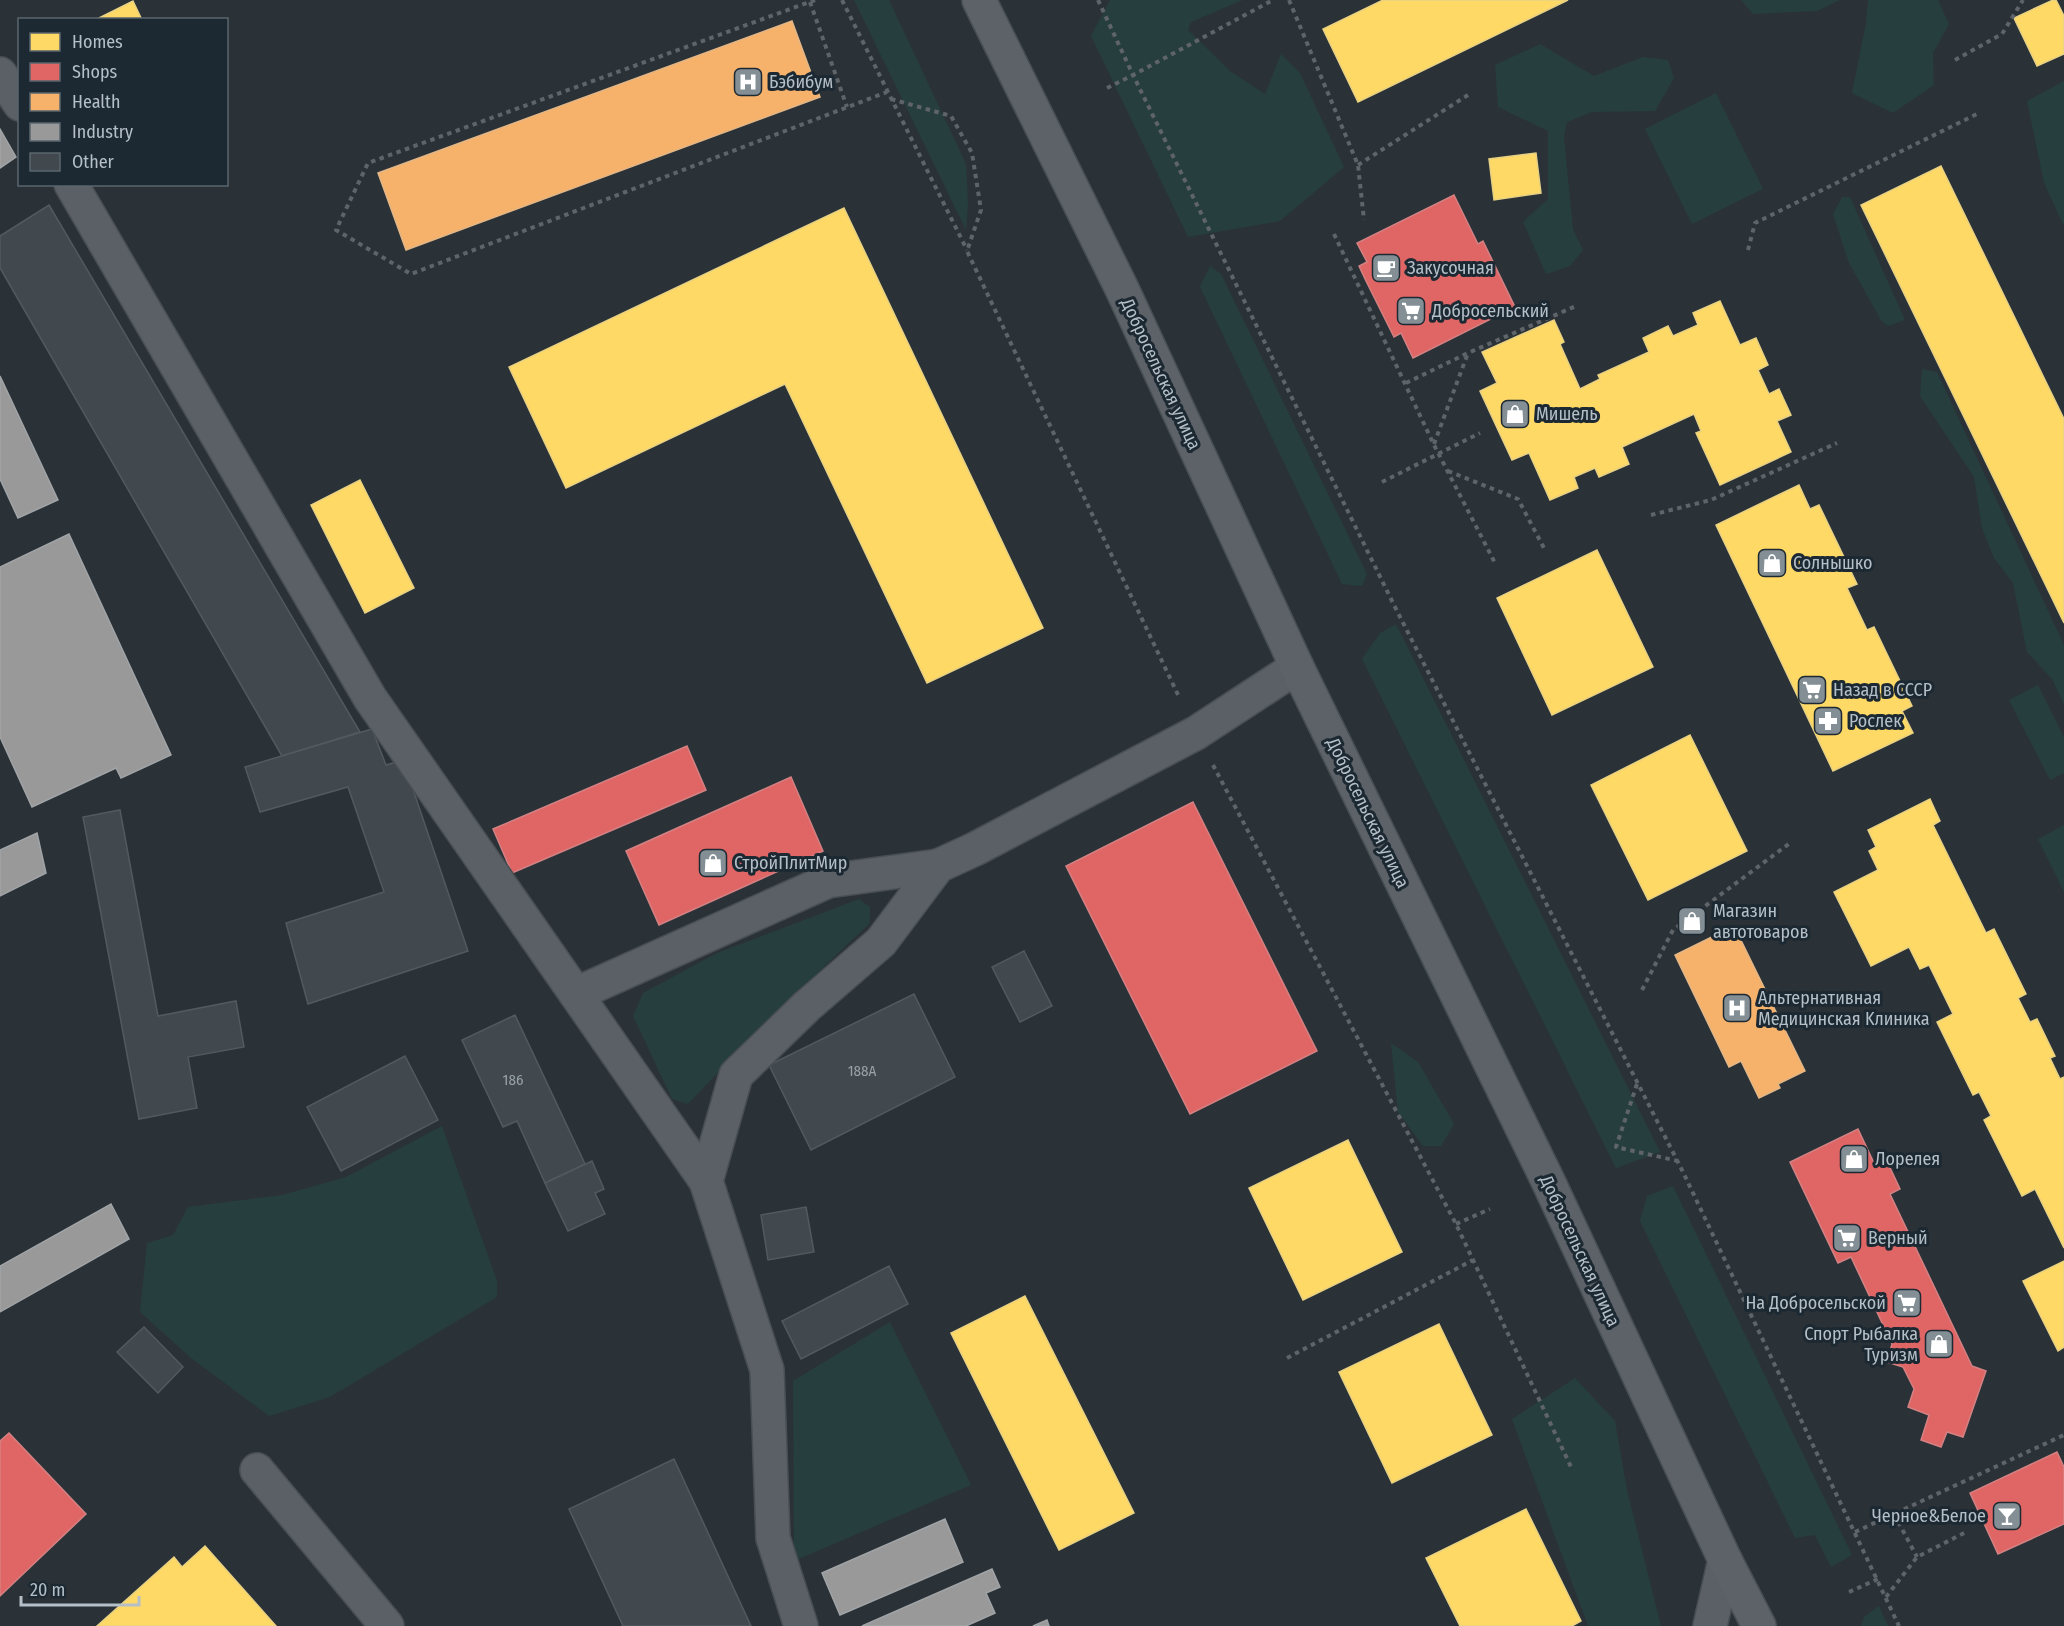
<svg xmlns="http://www.w3.org/2000/svg" width="2064" height="1626" viewBox="0 0 2064 1626" font-family="'Fira Sans Condensed',sans-serif">
<style>
.green{fill:#273e3e}
.homes{fill:#ffd966;stroke:#e8d183;stroke-width:1.5}
.shops{fill:#e06666;stroke:#d38183;stroke-width:1.5}
.health{fill:#f6b26b;stroke:#e2b687;stroke-width:1.5}
.industry{fill:#999;stroke:#a1a4a7;stroke-width:1.5}
.building{fill:#42494e;stroke:#525a5f;stroke-width:1.5}
.lines{fill:none;stroke-linecap:round;stroke-linejoin:round}
.minor-casing{stroke:#484e52;stroke-width:36}
.major-casing{stroke:#484f54;stroke-width:36}
.path{stroke:#5e6469;stroke-width:4;stroke-dasharray:4.5 4.5;stroke-linecap:butt}
.minor{stroke:#5a6065;stroke-width:33}
.major{stroke:#5c6267;stroke-width:33}
.labels{text-anchor:middle;stroke-width:6;stroke-linejoin:round;paint-order:stroke}
.number-label{font-size:15px;fill:#98a2aa}
.poi-label{font-size:18px;fill:#b4bfc8;stroke:#1d2932;text-anchor:start}
.street-label{font-size:18px;fill:#b4bfc8;stroke:#1d2932}
</style>
<rect width="100%" height="100%" fill="#2a3237"/>
<!-- green -->
<g class="green">
<polygon points="854,0 889,0 966,164 968,204 966,230"/>
<polygon points="1110,0 1243,0 1191,22 1188,30 1230,71 1265,94 1281,54 1300,73 1344,167 1280,221 1188,237 1091,36"/>
<polygon points="1741,0 1840,0 1817,11 1753,14"/>
<polygon points="1868,0 1938,0 1949,24 1933,53 1934,85 1893,113 1852,93 1866,23"/>
<polygon points="1540,44 1594,76 1643,57 1668,60 1674,78 1655,111 1592,112 1567,122 1564,137 1573,229 1583,250 1570,266 1546,274 1523,222 1548,199 1548,131 1498,107 1495,65"/>
<polygon points="2064,81 2064,226 2044,183 2027,101"/>
<polygon points="1716,93 1763,189 1692,224 1645,129"/>
<polygon points="1842,197 1850,197 1905,320 1888,326 1881,320 1849,263 1833,214"/>
<polygon points="1210,266 1221,274 1367,574 1362,586 1342,584 1200,287"/>
<polygon points="1922,369 1937,372 2064,645 2064,704 2052,679 2027,652 2013,583 1994,558 1982,528 1974,477 1920,396"/>
<polygon points="1396,624 1660,1152 1616,1168 1362,659 1380,633"/>
<polygon points="2038,685 2064,737 2064,773 2050,780 2009,700"/>
<polygon points="2064,825 2064,892 2038,839"/>
<polygon points="859,899 870,907 870,923 769,1019 688,1104 672,1099 633,1016 643,993 717,953"/>
<polygon points="1391,1043 1418,1062 1454,1124 1441,1146 1423,1146 1398,1112"/>
<polygon points="442,1126 497,1281 497,1297 330,1397 269,1416 191,1358 140,1312 147,1243 173,1235 188,1207 282,1195 346,1177"/>
<polygon points="1673,1186 1852,1555 1831,1567 1815,1535 1795,1538 1640,1221 1647,1196"/>
<polygon points="890,1322 971,1485 794,1561 793,1381"/>
<polygon points="1575,1378 1615,1421 1627,1490 1661,1626 1588,1626 1512,1419"/>
<polygon points="1879,1606 1888,1626 1861,1626 1864,1617"/>
</g>
<!-- homes -->
<g class="homes">
<polygon points="1383,0 1568,0 1358,102 1323,29"/>
<polygon points="2053,0 2056,0 2064,16 2064,54 2037,66 2014,18"/>
<polygon points="133,1 142,20 95,20"/>
<polygon points="1536,153 1541,193 1494,200 1489,159"/>
<polygon points="1941,166 2064,419 2064,623 1861,205"/>
<polygon points="844,208 1043,628 927,683 785,384 566,488 509,367"/>
<polygon points="1720,301 1740,345 1756,338 1768,365 1758,370 1769,394 1779,389 1791,415 1777,421 1791,452 1720,485 1696,433 1701,431 1694,414 1622,447 1629,464 1599,477 1595,468 1574,477 1578,488 1550,500 1529,453 1512,460 1480,391 1497,383 1482,352 1554,320 1564,342 1560,344 1580,389 1600,379 1598,375 1649,352 1643,338 1668,326 1673,336 1698,325 1693,313"/>
<polygon points="360,480 414,588 365,613 311,505"/>
<polygon points="1799,485 1810,509 1819,505 1857,584 1847,588 1867,630 1874,627 1912,706 1902,711 1913,733 1833,771 1716,525"/>
<polygon points="1597,550 1653,667 1552,715 1497,598"/>
<polygon points="1690,735 1747,851 1648,900 1591,785"/>
<polygon points="1930,799 1940,821 1933,825 1986,933 1994,929 2026,994 2018,998 2030,1022 2037,1019 2055,1056 2050,1058 2060,1079 2064,1077 2064,1248 2035,1189 2022,1196 1984,1120 1991,1116 1979,1092 1973,1095 1937,1022 1953,1014 1929,965 1920,969 1909,947 1871,966 1834,892 1878,870 1869,851 1876,847 1868,830"/>
<polygon points="1348,1140 1402,1252 1303,1300 1249,1188"/>
<polygon points="2064,1261 2064,1347 2058,1351 2023,1281"/>
<polygon points="1025,1296 1134,1513 1059,1550 951,1333"/>
<polygon points="1439,1324 1492,1435 1392,1483 1339,1372"/>
<polygon points="1526,1509 1581,1621 1572,1626 1460,1626 1426,1558"/>
<polygon points="205,1546 276,1626 97,1626 174,1557 182,1567"/>
</g>
<!-- shops -->
<g class="shops">
<polygon points="1454,195 1478,244 1483,241 1515,307 1413,358 1401,333 1394,337 1366,281 1359,266 1367,262 1357,243"/>
<polygon points="687,746 706,790 512,873 493,829"/>
<polygon points="791,777 823,851 659,925 626,851"/>
<polygon points="1193,802 1317,1051 1190,1114 1066,866"/>
<polygon points="1858,1129 1874,1163 1885,1157 1900,1189 1890,1194 1972,1366 1986,1371 1963,1437 1947,1432 1941,1447 1921,1440 1929,1415 1908,1407 1914,1389 1903,1367 1887,1362 1892,1344 1851,1257 1838,1263 1790,1162"/>
<polygon points="9,1433 86,1514 0,1596 0,1441"/>
<polygon points="2057,1452 2064,1467 2064,1524 1998,1554 1970,1493"/>
</g>
<!-- health -->
<g class="health">
<polygon points="792,21 820,97 406,250 378,173"/>
<polygon points="1734,926 1805,1071 1778,1084 1780,1088 1759,1098 1741,1061 1729,1067 1675,955"/>
</g>
<!-- industry -->
<g class="industry">
<polygon points="0,129 16,157 0,168"/>
<polygon points="0,376 58,500 18,518 0,479"/>
<polygon points="69,534 171,755 121,778 116,768 32,807 0,737 0,567"/>
<polygon points="37,833 46,873 0,896 0,850"/>
<polygon points="111,1204 129,1239 0,1312 0,1266"/>
<polygon points="945,1519 963,1562 840,1615 822,1573"/>
<polygon points="992,1569 1000,1587 986,1593 995,1613 966,1626 862,1626"/>
<polygon points="1047,1620 1049,1626 1033,1626"/>
</g>
<!-- building -->
<g class="building">
<polygon points="49,205 360,732 282,756 0,268 0,236"/>
<polygon points="372,729 386,765 403,760 468,951 308,1004 286,923 384,892 348,787 260,812 245,767"/>
<polygon points="120,810 158,1016 236,1001 244,1047 188,1057 197,1108 139,1119 83,817"/>
<polygon points="1024,951 1052,1006 1020,1022 992,967"/>
<polygon points="914,994 955,1077 811,1150 769,1065"/>
<polygon points="515,1015 585,1164 545,1183 517,1121 503,1127 462,1040"/>
<polygon points="405,1056 438,1120 341,1171 307,1107"/>
<polygon points="592,1161 604,1189 595,1193 605,1214 568,1231 545,1183"/>
<polygon points="806,1207 814,1252 768,1260 761,1215"/>
<polygon points="889,1266 908,1304 801,1359 782,1321"/>
<polygon points="144,1327 183,1367 158,1393 117,1352"/>
<polygon points="674,1459 751,1626 623,1626 569,1509"/>
</g>
<g class="lines">
<!-- minor casing -->
<g class="minor-casing">
<g id="minor">
<polyline points="0,74 20,104"/>
<polyline points="71,184 370,698 706,1181"/>
<polyline points="576,994 828,881 938,866"/>
<polyline points="257,1470 387,1626"/>
<polyline points="801,1626 773,1538 767,1370 706,1181 736,1075 807,1006 881,942 938,866 975,849 1196,733 1297,667"/>
<polyline points="1710,1626 1725,1560"/>
</g>
</g>
<!-- major casing -->
<g class="major-casing">
<polyline id="major" points="979,0 1122,289 1297,667 1548,1181 1725,1560 1759,1626"/>
</g>
<!-- path -->
<g class="path">
<polyline points="815,0 368,163 336,230 411,274 887,92"/>
<polyline points="842,0 967,250"/>
<polyline points="1098,0 1133,75 1273,0"/>
<polyline points="1289,0 1358,165 1364,220"/>
<polyline points="810,2 847,107"/>
<polyline points="1955,60 2002,34 2023,0"/>
<polyline points="1107,88 1133,75 1394,605 1683,1172 1899,1626"/>
<polyline points="891,99 951,116 972,153 981,210 967,251 1180,699"/>
<polyline points="1358,165 1468,95"/>
<polyline points="1334,234 1434,445 1496,565"/>
<polyline points="1748,250 1755,223 1977,114"/>
<polyline points="1406,383 1468,353 1576,306"/>
<polyline points="1434,444 1468,353"/>
<polyline points="1448,471 1518,499 1545,550"/>
<polyline points="1382,482 1480,433"/>
<polyline points="1651,515 1711,500 1837,443"/>
<polyline points="1213,765 1456,1224 1572,1469"/>
<polyline points="1642,990 1673,930 1790,843"/>
<polyline points="1637,1084 1616,1147 1678,1161"/>
<polyline points="1456,1224 1490,1209"/>
<polyline points="1287,1358 1473,1260"/>
<polyline points="1894,1514 1917,1557"/>
<polyline points="1855,1532 2064,1435"/>
<polyline points="1849,1592 1878,1579"/>
<polyline points="1886,1597 1917,1557 1966,1532"/>
</g>
<!-- minor -->
<use href="#minor" class="minor"/>
<!-- major -->
<use href="#major" class="major"/>
</g>
<!-- icons -->
<defs>
<g id="hospital-square" transform="scale(1.5)"><rect x="-9" y="-9" width="18" height="18" rx="4" fill="#848e95" stroke="#1d2932"/><path d="M-5-5h3v3.5h4V-5h3V5h-3V1.5h-4V5h-3Z" fill="#fff"/></g>
<g id="cafe-square" transform="scale(1.5)"><rect x="-9" y="-9" width="18" height="18" rx="4" fill="#848e95" stroke="#1d2932"/><path d="M-5.5-4.5H6V0H3Q3 3.5 0 3.5H-2.5Q-5.5 3.5-5.5 0ZM3-3.2v2h1.7v-2ZM-6 4.5H4V6H-6Z" fill="#fff"/></g>
<g id="supermarket-square" transform="scale(1.5)"><rect x="-9" y="-9" width="18" height="18" rx="4" fill="#848e95" stroke="#1d2932"/><path d="M-6-5.5h2.5l.6 2H6L4.5 2H-2.5L-4.4-4H-6ZM-1.5 3.2a1.3 1.3 0 1 0 .1 0ZM3 3.2a1.3 1.3 0 1 0 .1 0Z" fill="#fff"/></g>
<g id="shop-square" transform="scale(1.5)"><rect x="-9" y="-9" width="18" height="18" rx="4" fill="#848e95" stroke="#1d2932"/><path d="M-5-2.5h2.3a2.7 3.5 0 0 1 5.4 0H5L5.5 6h-11ZM-1.5-2.5h3a1.5 2.3 0 0 0-3 0Z" fill="#fff"/></g>
<g id="pharmacy-square" transform="scale(1.5)"><rect x="-9" y="-9" width="18" height="18" rx="4" fill="#848e95" stroke="#1d2932"/><path d="M-2-6h4v4h4v4h-4v4h-4v-4h-4v-4h4Z" fill="#fff"/></g>
<g id="bar-square" transform="scale(1.5)"><rect x="-9" y="-9" width="18" height="18" rx="4" fill="#848e95" stroke="#1d2932"/><path d="M-6-5H6L.8 .8V4.5H3.5V6h-7V4.5H-.8V.8Z" fill="#fff"/></g>
</defs>
<g fill-rule="evenodd">
<use href="#hospital-square" x="748" y="82"/>
<use href="#cafe-square" x="1386" y="268"/>
<use href="#supermarket-square" x="1411" y="311"/>
<use href="#shop-square" x="1515" y="414"/>
<use href="#shop-square" x="1772" y="563"/>
<use href="#supermarket-square" x="1812" y="690"/>
<use href="#pharmacy-square" x="1828" y="721"/>
<use href="#shop-square" x="713" y="863"/>
<use href="#shop-square" x="1692" y="921"/>
<use href="#hospital-square" x="1737" y="1008"/>
<use href="#shop-square" x="1854" y="1159"/>
<use href="#supermarket-square" x="1847" y="1238"/>
<use href="#supermarket-square" x="1907" y="1303"/>
<use href="#shop-square" x="1939" y="1344"/>
<use href="#bar-square" x="2007" y="1516"/>
</g>
<g class="labels">
<!-- number labels -->
<g class="number-label">
<text x="862" y="1076">188А</text>
<text x="513" y="1085">186</text>
</g>
<!-- poi labels -->
<g class="poi-label">
<text x="769" y="88">Бэбибум</text>
<text x="1407" y="274">Закусочная</text>
<text x="1432" y="317">Добросельский</text>
<text x="1536" y="420">Мишель</text>
<text x="1793" y="569">Солнышко</text>
<text x="1833" y="696">Назад в СССР</text>
<text x="1849" y="727">Рослек</text>
<text x="734" y="869">СтройПлитМир</text>
<text x="1713" y="917">Магазин<tspan x="1713" dy="21">автотоваров</tspan></text>
<text x="1758" y="1004">Альтернативная<tspan x="1758" dy="21">Mедицинская Kлиника</tspan></text>
<text x="1875" y="1165">Лорелея</text>
<text x="1868" y="1244">Верный</text>
<text x="1886" y="1309" text-anchor="end">На Добросельской</text>
<text x="1918" y="1340" text-anchor="end">Спорт Рыбалка<tspan x="1918" dy="21">Туризм</tspan></text>
<text x="1986" y="1522" text-anchor="end">Черное&amp;Белое</text>
</g>
<!-- street labels -->
<g class="street-label">
<text transform="translate(1161 374) rotate(65)" y="6">Добросельская улица</text>
<text transform="translate(1368 813) rotate(64)" y="6">Добросельская улица</text>
<text transform="translate(1580 1251) rotate(65)" y="6">Добросельская улица</text>
</g>
</g>
<!-- legend -->
<rect x="18" y="18" width="210" height="168" fill="#1d2932" stroke="#59656e" stroke-width="1.5"/>
<rect x="30" y="33" width="30" height="18" fill="#ffd966" stroke="#59656e" stroke-width="1.5"/>
<text x="72" y="48" font-size="18" fill="#b4bfc8">Homes</text>
<rect x="30" y="63" width="30" height="18" fill="#e06666" stroke="#59656e" stroke-width="1.5"/>
<text x="72" y="78" font-size="18" fill="#b4bfc8">Shops</text>
<rect x="30" y="93" width="30" height="18" fill="#f6b26b" stroke="#59656e" stroke-width="1.5"/>
<text x="72" y="108" font-size="18" fill="#b4bfc8">Health</text>
<rect x="30" y="123" width="30" height="18" fill="#999999" stroke="#59656e" stroke-width="1.5"/>
<text x="72" y="138" font-size="18" fill="#b4bfc8">Industry</text>
<rect x="30" y="153" width="30" height="18" fill="#42494e" stroke="#59656e" stroke-width="1.5"/>
<text x="72" y="168" font-size="18" fill="#b4bfc8">Other</text>
<!-- scale -->
<path d="M21 1596v9h118v-9" fill="none" stroke="#b4bfc8" stroke-width="3"/>
<text x="30" y="1596" font-size="18" fill="#b4bfc8" stroke="#1d2932" stroke-width="4.5" paint-order="stroke">20 m</text>
</svg>
